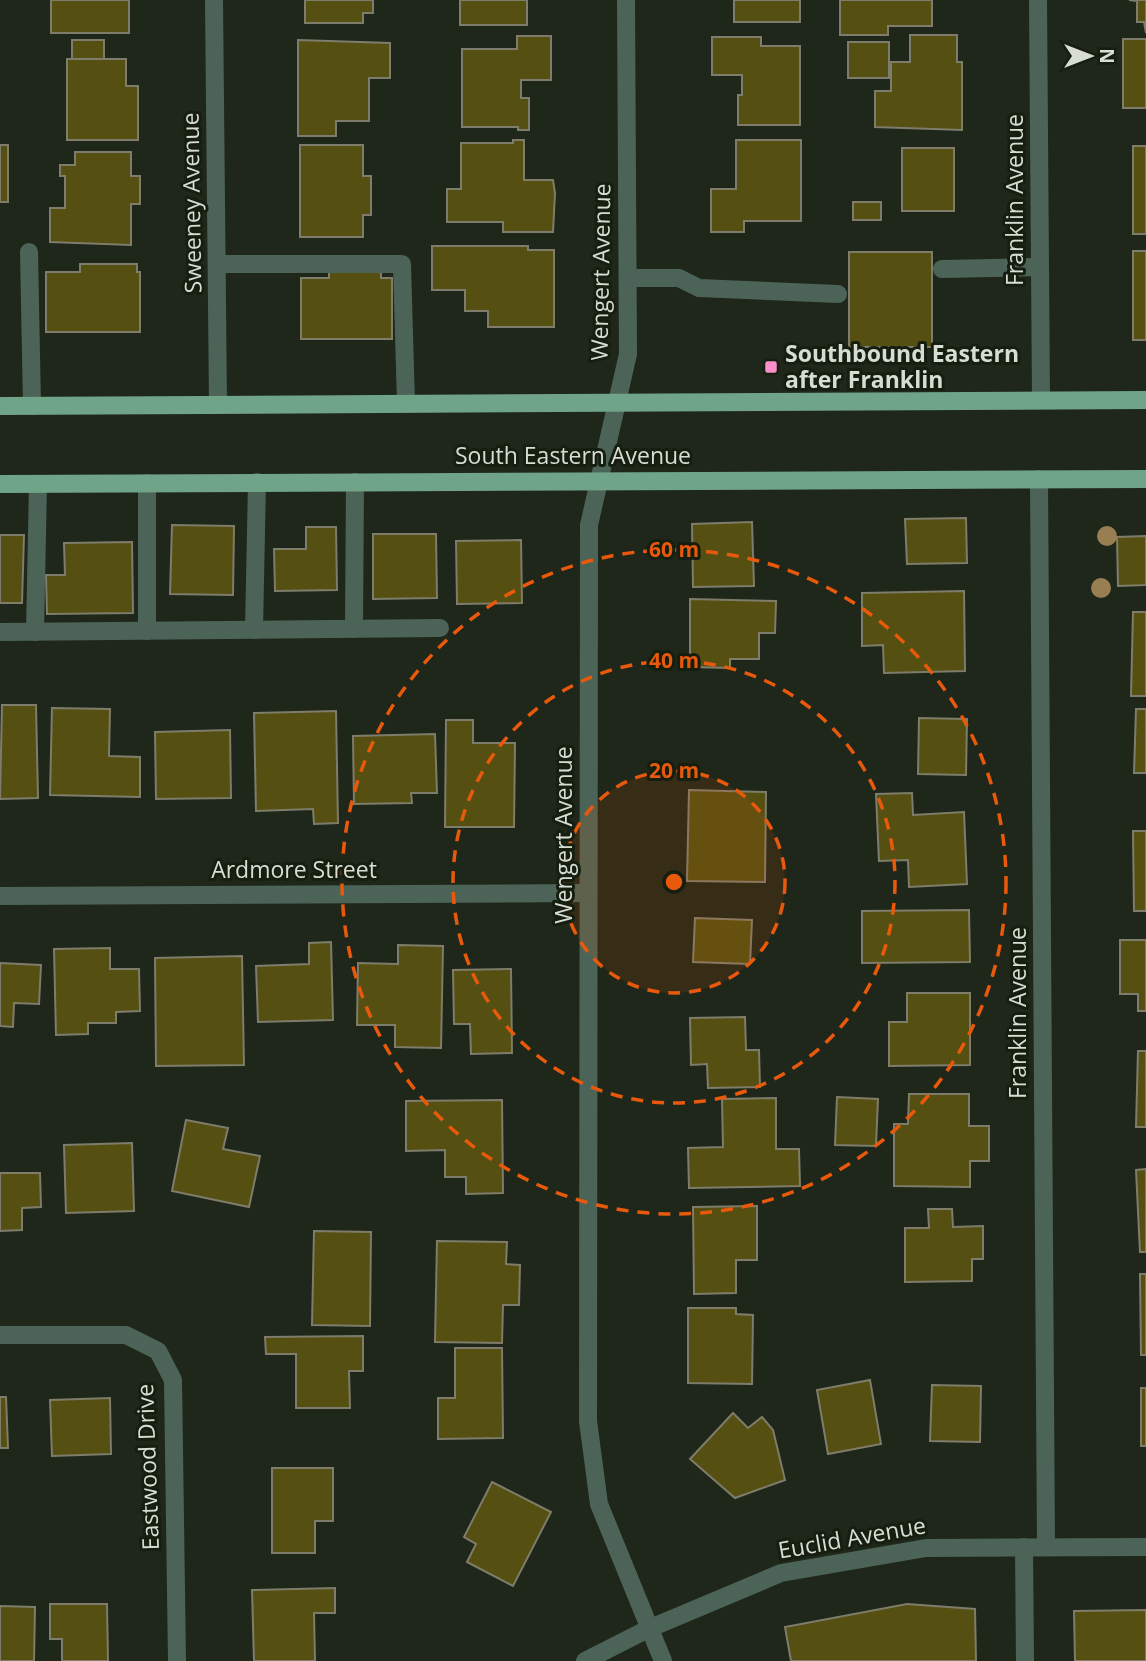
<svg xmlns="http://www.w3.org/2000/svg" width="1146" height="1661" viewBox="0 0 1146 1661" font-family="'Open Sans',sans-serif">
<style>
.building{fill:#554f11;stroke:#7e7c6a;stroke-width:2}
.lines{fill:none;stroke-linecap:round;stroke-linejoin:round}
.minor{stroke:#4c6457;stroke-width:18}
.major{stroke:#70a489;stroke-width:18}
.tree{fill:#987e50}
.ring{fill:none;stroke:#e8590c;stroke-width:3.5;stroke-dasharray:12 9}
.poi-dot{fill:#f98fc9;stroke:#161e10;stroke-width:2.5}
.labels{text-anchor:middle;stroke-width:6;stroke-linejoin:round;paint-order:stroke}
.street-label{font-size:23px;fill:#d8ddd4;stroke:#161e10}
.poi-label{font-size:23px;font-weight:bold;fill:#d8ddd4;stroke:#161e10;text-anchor:start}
.centre{fill:#e8590c;stroke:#161e10;stroke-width:3.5}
.ring-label{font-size:21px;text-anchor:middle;font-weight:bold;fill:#e8590c;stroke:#161e10;stroke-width:6;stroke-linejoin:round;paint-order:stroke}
</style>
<rect width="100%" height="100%" fill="#1f271a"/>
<!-- building -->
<g class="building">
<rect x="51" y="0" width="78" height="33"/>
<polygon points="305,0 373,0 373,13 363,13 363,23 305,23"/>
<rect x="460" y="0" width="67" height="25"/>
<rect x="734" y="0" width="66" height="22"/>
<polygon points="840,0 932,0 932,26 888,26 888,35 840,35"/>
<polygon points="1129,0 1146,0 1146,33 1144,22 1137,22 1137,1"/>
<polygon points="910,35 957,35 957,62 962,62 962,130 875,127 875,91 891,91 891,62 910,62"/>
<polygon points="517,36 551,36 551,80 521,80 521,98 529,98 529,130 518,130 518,127 462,127 462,49 517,49"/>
<polygon points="712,37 761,37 761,46 800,46 800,125 738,125 738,95 742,95 742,75 712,75"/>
<rect x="1123" y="39" width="23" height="69"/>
<rect x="72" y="40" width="32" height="19"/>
<polygon points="298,40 390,43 390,78 369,78 369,121 336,121 336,136 298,136"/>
<rect x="848" y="42" width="41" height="36"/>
<polygon points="67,59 126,59 126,86 138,86 138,140 67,140"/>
<polygon points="513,140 524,140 524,180 553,180 555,193 553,232 503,232 503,222 447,222 447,189 461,189 461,143 513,143"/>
<polygon points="736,140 801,140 801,221 744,221 744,232 711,232 711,189 736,189"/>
<rect x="0" y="145" width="8" height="57"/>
<polygon points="300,145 363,145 363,176 371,176 371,215 363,215 363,237 300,237"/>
<rect x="1133" y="146" width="13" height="88"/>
<rect x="902" y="148" width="52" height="63"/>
<polygon points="75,152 131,152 131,176 140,176 140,204 131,204 131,245 50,242 50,208 65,208 65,176 60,176 60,165 75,165"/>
<rect x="853" y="202" width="28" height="18"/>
<polygon points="432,246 528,246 528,250 554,250 554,327 488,327 488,311 465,311 465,290 432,290"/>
<rect x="1133" y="251" width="13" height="89"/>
<rect x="849" y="252" width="83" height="95"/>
<polygon points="80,264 137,264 137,272 140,272 140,332 46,332 46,272 80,272"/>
<polygon points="329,270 381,270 381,278 392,278 392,339 301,339 301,278 329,278"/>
<polygon points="966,518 967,563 907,564 905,519"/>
<polygon points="752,522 754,586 693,587 692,524"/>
<polygon points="172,525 234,526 233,595 170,594"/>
<polygon points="306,527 336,527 337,590 275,591 274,549 306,549"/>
<polygon points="373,534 436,534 437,598 373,599"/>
<polygon points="0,535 24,535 22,603 0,603"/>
<polygon points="1146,536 1146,585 1118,586 1117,537"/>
<polygon points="521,540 522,603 457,604 456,541"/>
<polygon points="132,542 133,613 47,614 46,575 65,575 64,543"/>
<polygon points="964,591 965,671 884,673 883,645 862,646 862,593"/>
<polygon points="690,599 776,601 775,633 759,633 759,659 730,659 730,668 690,667"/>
<polygon points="1133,612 1146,612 1146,696 1131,696"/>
<polygon points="2,705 36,705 38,798 0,799"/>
<polygon points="52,708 110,709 109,756 140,757 140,797 50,795"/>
<polygon points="1136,709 1146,709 1146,773 1134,773"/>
<polygon points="336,711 338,823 314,824 313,809 256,811 254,713"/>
<polygon points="919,718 967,719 966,775 918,774"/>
<polygon points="446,720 473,720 473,743 515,743 514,827 445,827"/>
<polygon points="230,730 231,798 156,799 155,732"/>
<polygon points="435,734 437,793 411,793 412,803 354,804 353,736"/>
<polygon points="689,790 766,792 765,882 687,881"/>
<polygon points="912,793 913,815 964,812 967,884 909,887 908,860 879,861 876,794"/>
<polygon points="1133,831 1146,831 1146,911 1134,911"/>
<polygon points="969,910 970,962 862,963 862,911"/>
<polygon points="695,918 752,920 750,964 693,962"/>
<polygon points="1120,940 1146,940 1146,1011 1138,1011 1138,994 1120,994"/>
<polygon points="331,942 333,1020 258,1022 256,966 309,964 309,943"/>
<polygon points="398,945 443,946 441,1048 395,1047 395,1025 357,1025 358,963 398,964"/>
<polygon points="110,948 110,969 139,969 140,1011 116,1012 116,1023 88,1023 88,1034 56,1035 54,949"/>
<polygon points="242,956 244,1065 156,1066 155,958"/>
<polygon points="0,963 41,965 39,1004 14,1003 13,1027 0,1026"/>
<polygon points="511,969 512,1053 471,1054 470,1024 454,1024 453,970"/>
<polygon points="907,993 970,993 970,1065 889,1066 889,1022 907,1022"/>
<polygon points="745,1017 746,1050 759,1050 760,1087 708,1088 707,1064 691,1065 690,1018"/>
<polygon points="1138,1051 1146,1051 1146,1127 1136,1127"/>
<polygon points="909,1094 969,1094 969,1126 989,1126 989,1161 970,1161 970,1187 894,1186 894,1124 908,1124"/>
<polygon points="837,1097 878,1099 876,1146 835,1145"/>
<polygon points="776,1098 776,1149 799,1149 800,1186 689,1188 688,1148 723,1147 722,1099"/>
<polygon points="502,1100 503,1193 466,1194 466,1177 445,1177 445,1150 406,1151 406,1101"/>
<polygon points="186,1120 228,1128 223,1149 260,1156 249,1207 172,1191"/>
<polygon points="132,1143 134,1211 66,1213 64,1145"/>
<polygon points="1146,1169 1146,1252 1140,1252 1136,1170"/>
<polygon points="0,1173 40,1173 41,1207 22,1208 22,1230 0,1231"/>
<polygon points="757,1206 757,1260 736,1260 736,1293 694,1294 693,1207"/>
<polygon points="928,1209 952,1209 953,1227 983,1226 983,1259 972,1259 972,1281 905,1282 905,1228 929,1228"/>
<polygon points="314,1231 371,1232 370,1326 312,1325"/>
<polygon points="437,1241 507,1242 506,1264 520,1265 519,1305 503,1305 502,1343 435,1342"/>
<polygon points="1140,1274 1146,1274 1146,1355 1141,1355"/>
<polygon points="688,1308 736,1308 736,1314 753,1315 752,1384 688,1383"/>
<polygon points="363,1336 363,1371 349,1371 350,1408 296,1408 296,1354 266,1354 265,1337"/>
<polygon points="455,1348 502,1348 503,1438 438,1439 438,1398 455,1398"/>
<polygon points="870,1380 881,1444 828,1454 817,1390"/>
<polygon points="932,1385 981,1386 980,1442 930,1441"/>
<rect x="1141" y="1388" width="5" height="58"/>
<polygon points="0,1397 6,1397 8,1448 0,1448"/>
<polygon points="110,1398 111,1454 52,1456 50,1400"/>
<polygon points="733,1413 748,1428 762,1417 773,1430 785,1480 735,1498 690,1459"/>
<polygon points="272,1468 333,1468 333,1521 315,1521 315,1553 272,1553"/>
<polygon points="492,1482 551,1512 513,1586 467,1562 476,1544 464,1537"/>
<polygon points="335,1588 335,1613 314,1613 315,1661 254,1661 252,1590"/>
<polygon points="50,1604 107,1604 108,1661 62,1661 62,1639 50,1639"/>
<polygon points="907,1604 975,1609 976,1661 791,1661 785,1627"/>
<polygon points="0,1606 35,1607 34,1661 0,1661"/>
<polygon points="1146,1610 1146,1661 1075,1661 1074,1611"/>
</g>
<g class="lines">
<!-- minor -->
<g class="minor">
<polyline points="214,0 218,405"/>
<polyline points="626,0 628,354 589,525 588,1421 599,1504 663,1661"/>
<polyline points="1038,0 1041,400"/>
<polyline points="29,252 32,406"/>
<polyline points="217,264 402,264 406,404"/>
<polyline points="942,269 1040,267"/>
<polyline points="628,278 679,278 699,288 838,294"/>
<polyline points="1039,479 1046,1547"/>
<polyline points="147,483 147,631"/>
<polyline points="354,629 355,482"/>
<polyline points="254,630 257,482"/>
<polyline points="0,632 440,628"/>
<polyline points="35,632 38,484"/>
<polyline points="0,896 588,893"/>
<polyline points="0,1335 126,1335 158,1351 173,1380 177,1661"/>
<polyline points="1024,1547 1025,1661"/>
<polyline points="585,1661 648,1629 781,1573 926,1548 1146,1547"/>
</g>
<!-- major -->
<g class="major">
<polyline points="0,406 1146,400"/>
<polyline points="0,484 1146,479"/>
</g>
</g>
<!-- trees -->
<g class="tree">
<circle cx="1107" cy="536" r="10"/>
<circle cx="1101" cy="588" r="10"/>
</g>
<!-- distance rings -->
<circle cx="674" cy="882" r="111" fill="#e8590c" fill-opacity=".12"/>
<g class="ring">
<circle cx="674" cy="882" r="111"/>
<circle cx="674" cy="882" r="221"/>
<circle cx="674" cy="882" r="332"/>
</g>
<!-- markers -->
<rect class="poi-dot" x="764" y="360" width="14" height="14" rx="3.5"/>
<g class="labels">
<!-- street labels -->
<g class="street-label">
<text transform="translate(1015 200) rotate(-90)" y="8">Franklin Avenue</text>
<text transform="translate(192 203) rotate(-91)" y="8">Sweeney Avenue</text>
<text transform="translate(601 272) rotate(-89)" y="8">Wengert Avenue</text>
<text x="573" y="464">South Eastern Avenue</text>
<text transform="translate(564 835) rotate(-90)" y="8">Wengert Avenue</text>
<text x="294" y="878">Ardmore Street</text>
<text transform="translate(1018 1013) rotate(-90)" y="8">Franklin Avenue</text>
<text transform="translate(148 1467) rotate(-92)" y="8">Eastwood Drive</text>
<text transform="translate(852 1538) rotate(-10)" y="8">Euclid Avenue</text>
</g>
<!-- poi labels -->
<g class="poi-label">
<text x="785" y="362">Southbound Eastern<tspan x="785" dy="26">after Franklin</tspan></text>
</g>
</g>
<circle cx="674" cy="882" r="10" class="centre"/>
<g class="ring-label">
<text x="674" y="557">60 m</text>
<text x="674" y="668">40 m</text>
<text x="674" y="778">20 m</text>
</g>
<!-- north arrow -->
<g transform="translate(1090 56) rotate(90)" stroke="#161e10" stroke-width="5" paint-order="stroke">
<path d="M0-5L12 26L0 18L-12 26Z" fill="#d8ddd4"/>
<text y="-10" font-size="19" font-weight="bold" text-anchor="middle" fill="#d8ddd4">N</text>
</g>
</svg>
